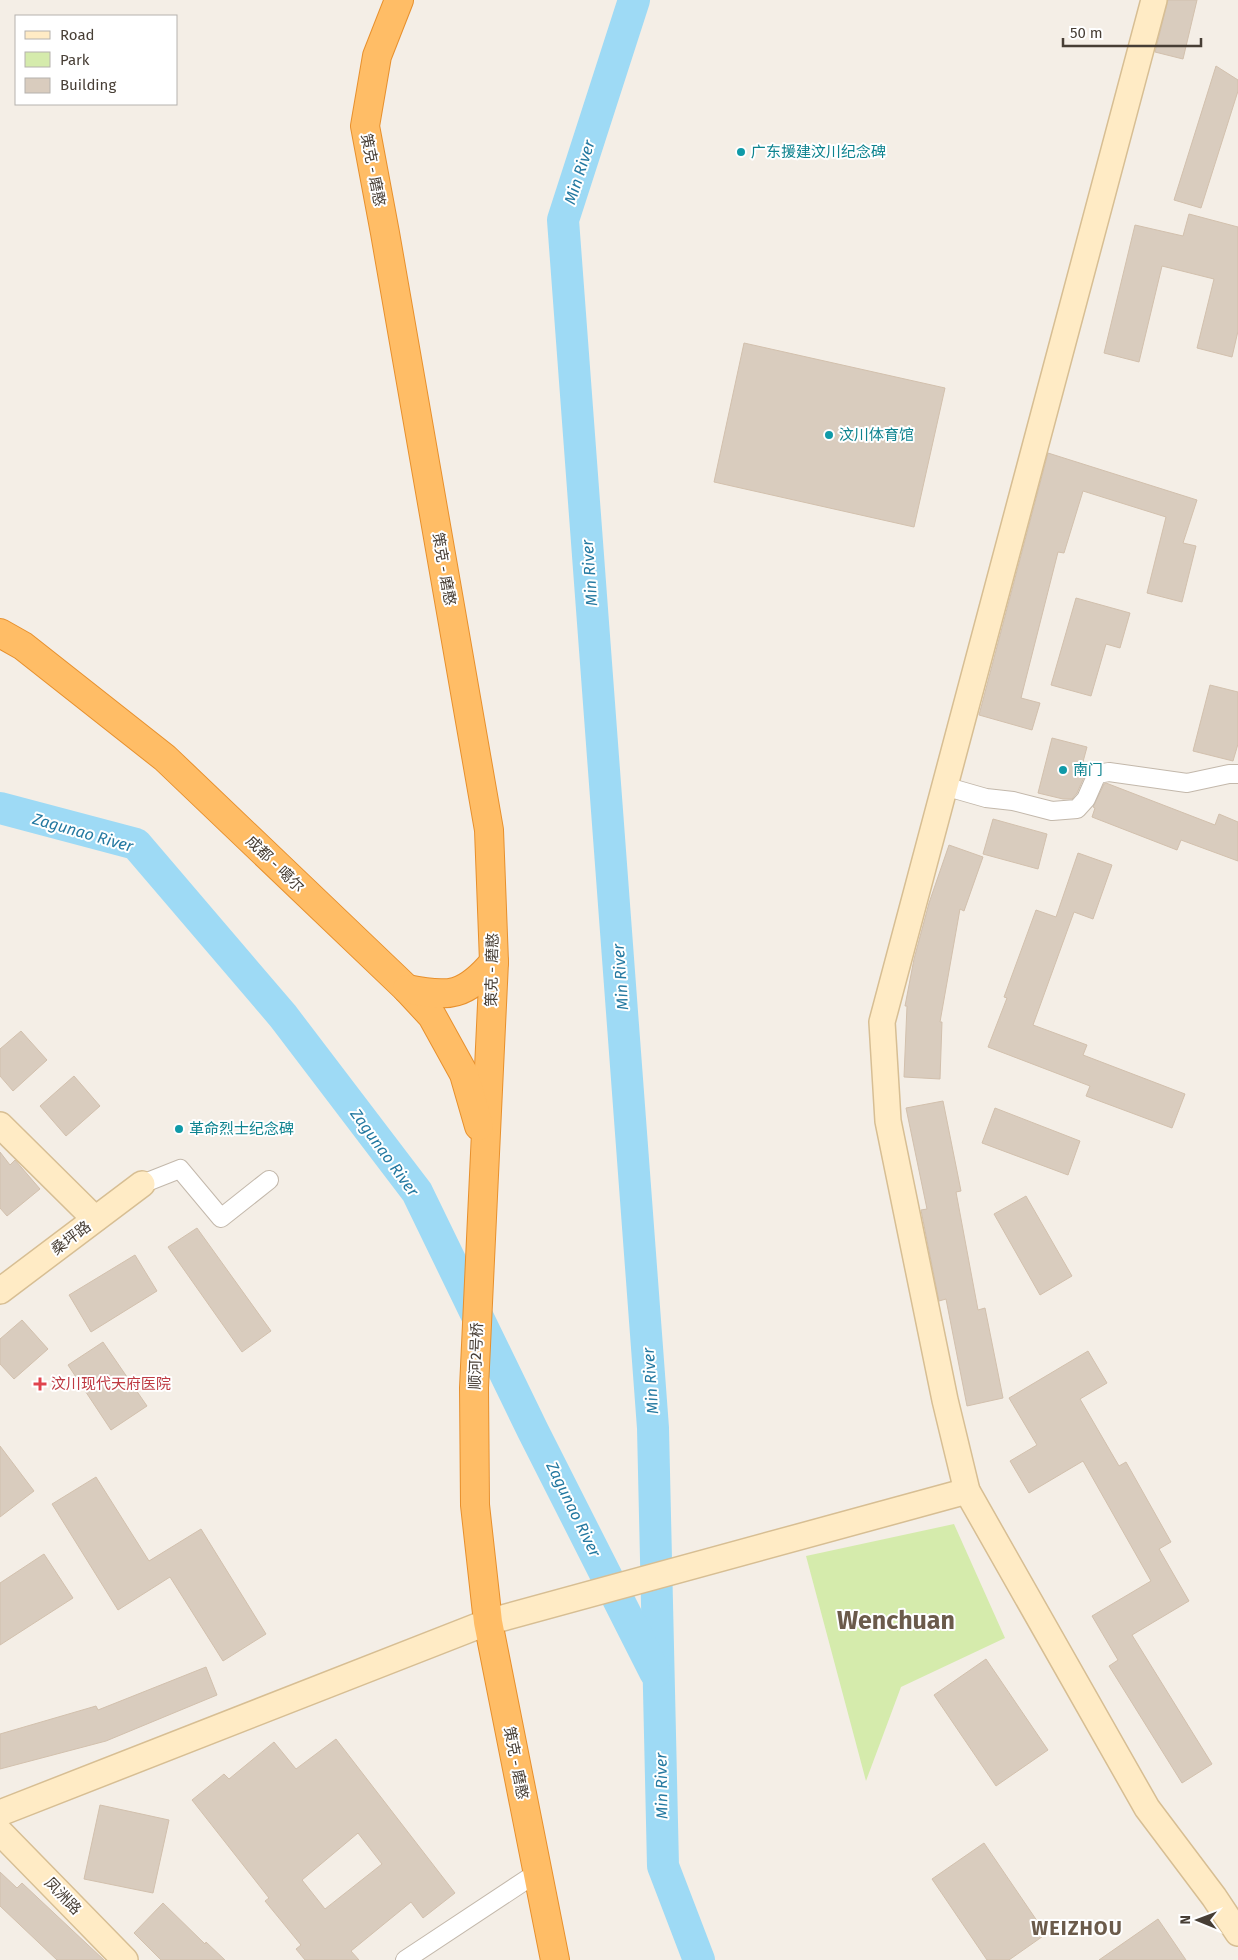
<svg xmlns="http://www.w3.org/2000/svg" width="1238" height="1960" viewBox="0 0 1238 1960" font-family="'Fira Sans','Noto Sans SC',sans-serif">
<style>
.green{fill:#d5ebac}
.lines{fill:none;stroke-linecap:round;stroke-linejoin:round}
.river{stroke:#9edaf5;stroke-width:32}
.building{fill:#d9ccbe;stroke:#d2c0ad;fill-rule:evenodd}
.street-casing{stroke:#c3b8ab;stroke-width:20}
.secondary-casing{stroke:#d7be93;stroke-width:28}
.highway-casing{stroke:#e7902d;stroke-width:30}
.street{stroke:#fff;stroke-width:18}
.secondary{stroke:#ffebc5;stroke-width:25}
.highway{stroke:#ffbd66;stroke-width:28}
.culture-dot{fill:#0f9aa8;stroke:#fff;stroke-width:2}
.health-dot{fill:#e0444e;stroke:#fff;stroke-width:2}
.labels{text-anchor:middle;stroke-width:4;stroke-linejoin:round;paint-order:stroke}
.culture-label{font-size:15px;fill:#0d838f;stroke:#fff;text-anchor:start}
.street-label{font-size:15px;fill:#473e35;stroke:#fff}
.health-label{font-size:15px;fill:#be3a42;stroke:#fff;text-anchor:start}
.water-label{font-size:16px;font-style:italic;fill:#2479a1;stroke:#fff}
.district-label{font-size:20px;font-weight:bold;letter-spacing:1px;fill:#6b5b4b;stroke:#fff}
.town-label{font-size:25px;font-weight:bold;fill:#6b5b4b;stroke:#fff}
</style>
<rect width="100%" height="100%" fill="#f4eee6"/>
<!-- green -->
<polygon class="green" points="954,1524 1005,1638 901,1687 866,1781 806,1556"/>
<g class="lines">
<!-- river -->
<g class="river">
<polyline points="634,0 563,220 653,1428 663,1866 699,1960"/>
<polyline points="0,808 136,844 283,1016 417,1192 533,1431 655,1672"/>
</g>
</g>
<!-- building -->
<g class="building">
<polygon points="1168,0 1197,0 1183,59 1155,52"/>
<polygon points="1216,66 1238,80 1238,91 1201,208 1174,200"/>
<polygon points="1189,214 1238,227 1238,331 1232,357 1197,348 1214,279 1162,266 1139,362 1104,353 1135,225 1183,236"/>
<polygon points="744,343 945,388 914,527 714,482"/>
<polygon points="1048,453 1197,500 1183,543 1196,546 1182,602 1147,593 1166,517 1083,491 1064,553 1058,552 1021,698 1040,703 1032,730 979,715"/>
<polygon points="1076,598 1130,613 1120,648 1106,644 1091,696 1051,685"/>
<polygon points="1210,685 1238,692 1238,744 1233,761 1193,751"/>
<polygon points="1052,738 1087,747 1080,773 1085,775 1077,793 1072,799 1063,799 1038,793"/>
<polygon points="1106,783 1215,825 1219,814 1238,822 1238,861 1181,840 1177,850 1092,817 1095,808 1093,807 1104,784"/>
<polygon points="993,819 1047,834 1038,869 983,854"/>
<polygon points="949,845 983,857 964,911 960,909 940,1022 942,1022 940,1079 904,1077 907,1006 905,1006 914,959 929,903"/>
<polygon points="1078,853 1112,865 1093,919 1074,912 1033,1025 1087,1045 1083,1055 1185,1094 1172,1128 1086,1096 1090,1086 988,1047 1007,998 1004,997 1036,910 1056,917"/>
<polygon points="21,1031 47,1060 13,1091 0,1076 0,1049"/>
<polygon points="74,1076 100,1106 66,1136 40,1106"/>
<polygon points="943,1101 961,1191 956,1192 978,1310 985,1308 1003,1398 967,1406 946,1299 939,1301 921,1210 927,1209 906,1108"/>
<polygon points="995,1108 1080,1141 1068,1175 982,1143"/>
<polygon points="0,1152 10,1165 15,1160 40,1189 7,1216 0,1208"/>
<polygon points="1026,1196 1072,1276 1040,1295 994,1214"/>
<polygon points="197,1228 271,1331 242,1352 168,1247"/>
<polygon points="135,1255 157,1291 91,1332 69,1295"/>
<polygon points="22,1320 48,1349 14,1379 0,1364 0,1339"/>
<polygon points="103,1342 147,1406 111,1430 68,1365"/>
<polygon points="1088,1351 1107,1383 1080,1399 1119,1466 1126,1462 1171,1542 1159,1549 1189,1601 1132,1635 1212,1764 1182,1783 1109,1666 1118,1660 1092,1616 1151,1581 1083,1461 1029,1493 1010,1461 1037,1445 1009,1398"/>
<polygon points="0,1446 34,1491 0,1517"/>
<polygon points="96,1477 149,1561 201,1529 266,1634 223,1661 170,1577 118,1610 52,1504"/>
<polygon points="44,1554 73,1598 0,1645 0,1583"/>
<polygon points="986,1659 1048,1750 996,1786 934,1695"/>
<polygon points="206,1667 217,1695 106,1741 0,1769 0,1734 96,1706 98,1710"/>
<path d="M336,1739L455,1893L423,1918L411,1902L351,1951L359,1960H305L296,1949L301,1945L265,1901L269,1898L192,1800L224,1774L229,1779L274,1742L296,1769ZM358,1833L382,1864L325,1909L302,1880Z"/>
<polygon points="100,1805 169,1820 153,1893 84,1879"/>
<polygon points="984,1843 1046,1934 1009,1960 987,1960 932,1879"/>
<polygon points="0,1872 17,1888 22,1883 104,1960 57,1960 0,1906"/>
<polygon points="163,1903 205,1944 206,1942 225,1960 161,1960 134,1933"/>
<polygon points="1158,1919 1186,1960 1099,1960"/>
</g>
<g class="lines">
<!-- street casing -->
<g class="street-casing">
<g id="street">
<polyline points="944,786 986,798 1013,801 1052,811 1077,809 1086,799 1097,774 1109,772 1187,783 1229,774 1238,774"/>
<polyline points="142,1184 180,1169 221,1218 269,1180"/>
<polyline points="405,1960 538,1872"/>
</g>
</g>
<!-- secondary casing -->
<g class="secondary-casing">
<g id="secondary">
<polyline points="1154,0 882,1022 888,1121 945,1400 967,1491 1147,1808 1214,1897 1238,1933"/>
<polyline points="0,1125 95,1219"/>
<polyline points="0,1291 142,1184"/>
<polyline points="0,1813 488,1622 967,1491"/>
<polyline points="0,1832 125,1960"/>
</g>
</g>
<!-- highway casing -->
<g class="highway-casing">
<g id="highway">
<polyline points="399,0 377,56 365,126 385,233 489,830 494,962 474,1388 475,1505 488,1622 555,1960"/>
<polyline points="0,633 23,646 165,758 407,989 432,1016 464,1074 479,1126"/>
<path d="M407,989C450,998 465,996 494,962"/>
</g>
</g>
<!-- street -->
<use href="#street" class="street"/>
<!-- secondary -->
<use href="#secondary" class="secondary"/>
<!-- highway -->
<use href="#highway" class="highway"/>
</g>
<!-- markers -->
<g class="culture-dot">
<circle cx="741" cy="152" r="5"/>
<circle cx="829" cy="435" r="5"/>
<circle cx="1063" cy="770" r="5"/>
<circle cx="179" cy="1129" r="5"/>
</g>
<path class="health-dot" d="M37.5 1376.5h5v5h5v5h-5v5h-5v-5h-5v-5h5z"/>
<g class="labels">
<!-- culture labels -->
<g class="culture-label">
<text x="751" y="157">广东援建汶川纪念碑</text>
<text x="839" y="440">汶川体育馆</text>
<text x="1073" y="775">南门</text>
<text x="189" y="1134">革命烈士纪念碑</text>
</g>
<!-- street labels -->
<g class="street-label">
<text transform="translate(373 170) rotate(79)" y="5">策克 - 磨憨</text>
<text transform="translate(444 569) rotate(80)" y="5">策克 - 磨憨</text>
<text transform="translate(275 864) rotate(44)" y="5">成都 - 噶尔</text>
<text transform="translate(492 970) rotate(-89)" y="5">策克 - 磨憨</text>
<text transform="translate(71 1238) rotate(-37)" y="5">桑坪路</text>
<text transform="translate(476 1356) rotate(-88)" y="5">顺河2号桥</text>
<text transform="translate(516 1763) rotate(79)" y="5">策克 - 磨憨</text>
<text transform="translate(63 1896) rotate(46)" y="5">凤洲路</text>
</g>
<!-- health labels -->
<g class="health-label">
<text x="51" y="1389">汶川现代天府医院</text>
</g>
<!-- water labels -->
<g class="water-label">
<text transform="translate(579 172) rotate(-72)" y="6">Min River</text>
<text transform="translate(589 573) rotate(-94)" y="6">Min River</text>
<text transform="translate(83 832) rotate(16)" y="6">Zagunao River</text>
<text transform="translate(620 977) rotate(-94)" y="6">Min River</text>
<text transform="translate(385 1152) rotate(54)" y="6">Zagunao River</text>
<text transform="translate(650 1381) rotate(-94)" y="6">Min River</text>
<text transform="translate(574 1509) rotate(64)" y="6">Zagunao River</text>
<text transform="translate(661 1786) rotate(-91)" y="6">Min River</text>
</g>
<!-- district labels -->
<g class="district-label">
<text x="1077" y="1935">WEIZHOU</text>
</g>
<!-- town labels -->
<g class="town-label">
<text x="896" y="1629">Wenchuan</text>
</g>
</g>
<!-- legend -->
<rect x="15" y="15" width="162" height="90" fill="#ffffff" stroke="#b5b2ae"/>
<rect x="25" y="31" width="25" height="8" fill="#ffebc5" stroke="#b5b2ae"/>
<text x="60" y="40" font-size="15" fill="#473e35">Road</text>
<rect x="25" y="52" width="25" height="15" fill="#d5ebac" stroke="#b5b2ae"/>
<text x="60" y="65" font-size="15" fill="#473e35">Park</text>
<rect x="25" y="78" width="25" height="15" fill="#d9ccbe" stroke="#b5b2ae"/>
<text x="60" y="90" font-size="15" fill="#473e35">Building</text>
<!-- north arrow -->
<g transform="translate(1198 1920) rotate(271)" stroke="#ffffff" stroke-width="4" paint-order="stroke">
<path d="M0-4L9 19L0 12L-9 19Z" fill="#473e35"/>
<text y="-8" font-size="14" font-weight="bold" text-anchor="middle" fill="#473e35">N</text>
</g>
<!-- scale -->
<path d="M1063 38v8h138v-8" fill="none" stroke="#473e35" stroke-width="2.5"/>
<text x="1070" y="38" font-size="15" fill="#473e35" stroke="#ffffff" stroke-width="4" paint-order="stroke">50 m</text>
</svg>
